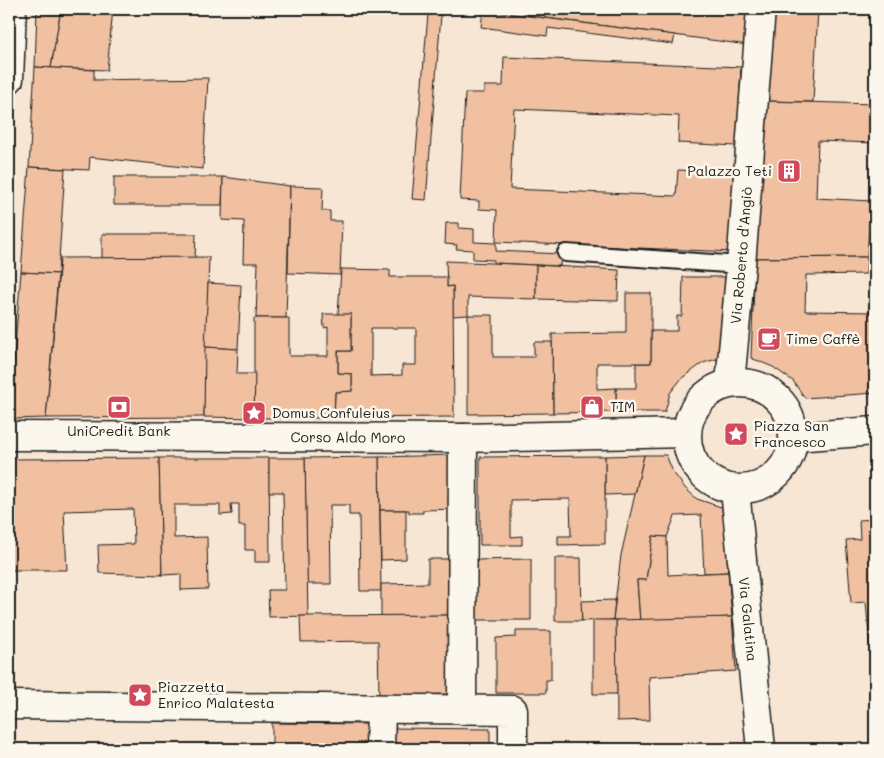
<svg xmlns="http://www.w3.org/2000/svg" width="884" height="758" viewBox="0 0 884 758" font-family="Mali,sans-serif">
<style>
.building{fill:#f0c0a0;stroke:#1c1c1c;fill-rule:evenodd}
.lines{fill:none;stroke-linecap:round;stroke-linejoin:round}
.service-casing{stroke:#1c1c1c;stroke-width:20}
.minor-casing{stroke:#1c1c1c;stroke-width:31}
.secondary-casing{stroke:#1c1c1c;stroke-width:31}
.service{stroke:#fbf7ec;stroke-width:16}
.minor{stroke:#fbf7ec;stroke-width:28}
.secondary{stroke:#fbf7ec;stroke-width:28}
.labels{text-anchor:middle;stroke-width:5;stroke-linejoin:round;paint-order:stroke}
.poi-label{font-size:14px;fill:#1c1c1c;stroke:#fbf7ec;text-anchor:start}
.street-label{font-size:14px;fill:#1c1c1c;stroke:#fbf7ec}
</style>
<rect width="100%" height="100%" fill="#f8e6d5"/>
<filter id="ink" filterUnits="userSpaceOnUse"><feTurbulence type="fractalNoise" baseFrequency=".02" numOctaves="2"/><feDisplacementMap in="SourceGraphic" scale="10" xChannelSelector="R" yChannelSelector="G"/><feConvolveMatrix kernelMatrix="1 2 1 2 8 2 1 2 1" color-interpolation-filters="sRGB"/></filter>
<g filter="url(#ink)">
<!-- building -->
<g class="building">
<polygon points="37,9 61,9 51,68 35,67"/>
<polygon points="61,9 113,9 107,70 51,68"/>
<polygon points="524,9 665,9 684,11 684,9 753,9 748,45 524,15"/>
<polygon points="773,9 818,9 813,102 766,101"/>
<polygon points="483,10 675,35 673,44 548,28 547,36 481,27"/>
<polygon points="428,14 441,15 426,200 412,199"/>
<polygon points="504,57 741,67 737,146 678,143 679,116 514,109 510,189 676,196 678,170 736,173 733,252 496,242 497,210 479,209 479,201 460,200 465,93 484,93 484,86 503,86"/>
<polygon points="35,67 94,70 94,80 208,78 203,169 90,157 89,170 29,167"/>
<polygon points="766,101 875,104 875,143 818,141 816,198 871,201 867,257 755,258"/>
<polygon points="29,167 65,169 58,274 21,272"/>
<polygon points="114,177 223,177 222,205 114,205"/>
<polygon points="223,177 290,186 286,318 256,318 258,263 243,263 244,221 222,220"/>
<polygon points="290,186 323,187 322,211 330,211 330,221 342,221 340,275 288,273"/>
<polygon points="446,223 459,223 459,228 474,229 474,242 496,243 496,251 561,254 560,266 494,263 494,260 473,259 473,250 456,249 457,245 445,244"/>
<polygon points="102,234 196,234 195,258 102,258"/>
<polygon points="209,257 204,417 46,418 60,258"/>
<polygon points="867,257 866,274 806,275 805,311 875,312 875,393 805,398 793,381 773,367 751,358 755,258"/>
<polygon points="446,261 536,265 536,299 468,297 468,315 453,316 453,286 447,287"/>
<polygon points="536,265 619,270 618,301 536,299"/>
<path d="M341,269L390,270V277H447V287L453,286L454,417L334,418L335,392L352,391V374L338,373V351H351V314L338,315ZM371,328H416V365H402V375L371,376Z"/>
<polygon points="21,272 58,274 46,418 9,419"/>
<polygon points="683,277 729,277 727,356 703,363 682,378 670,393 665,412 616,412 616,388 636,388 636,363 651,363 651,331 677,331 677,316 682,316"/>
<polygon points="208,283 241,285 238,349 205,347"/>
<polygon points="626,293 651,293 651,363 597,363 597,389 616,388 616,412 553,413 552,334 626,333"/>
<polygon points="323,314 351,314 351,351 338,351 338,373 352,374 352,391 335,392 334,418 254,418 254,318 289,318 289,356 328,356 328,327 324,328"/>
<polygon points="468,315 493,315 493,357 534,357 534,342 552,342 553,413 468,414"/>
<polygon points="205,347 238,349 237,374 255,374 254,418 204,417"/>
<polygon points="454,455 455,509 423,510 423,513 409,513 409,510 380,510 379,457"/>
<polygon points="644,455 666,455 673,472 685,488 697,499 724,508 728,572 704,573 701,515 675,516 667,537 653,536 646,580 637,580 640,621 613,620 621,555"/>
<polygon points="644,455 635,494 605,495 605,456"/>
<polygon points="605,456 605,544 558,545 558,536 571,536 570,499 511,500 511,537 522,536 522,545 480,545 480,457"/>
<polygon points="379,457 381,591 360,591 359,515 349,515 349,505 330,505 331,584 307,584 305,458"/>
<polygon points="159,458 162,575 99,573 98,545 134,544 133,509 64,511 67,570 9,570 9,459"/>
<polygon points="159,458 269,458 270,562 255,562 255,550 245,550 245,526 239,526 239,504 231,504 232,514 220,515 220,505 174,505 174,538 207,537 208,589 181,590 181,574 162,575"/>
<polygon points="269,458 305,458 308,616 269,617 268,590 285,590 283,492 269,492"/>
<polygon points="380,510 406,510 406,559 381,560"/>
<polygon points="875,519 875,703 866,602 851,603 846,540 860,539 859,520"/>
<polygon points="653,536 667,537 668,575 728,572 732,617 640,621 637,580 646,580"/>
<polygon points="555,558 581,558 582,621 555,621"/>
<polygon points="428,559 456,559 457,615 381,616 381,584 428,583"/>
<polygon points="531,559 531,620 473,620 473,560"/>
<polygon points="615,600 613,620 582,621 581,601"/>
<polygon points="457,615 458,694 379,695 378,641 301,642 300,616"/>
<polygon points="732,617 736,671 649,677 650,720 617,721 616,620"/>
<polygon points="593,620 616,620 617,694 593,694"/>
<polygon points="516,631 551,631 551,680 546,680 546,693 496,693 496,638 516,637"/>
<polygon points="272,723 367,724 366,749 272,749"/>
<polygon points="392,728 490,729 490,749 391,749"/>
</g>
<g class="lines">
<!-- service casing -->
<g class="service-casing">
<polyline id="service" points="566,253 741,265"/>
</g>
<!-- minor casing -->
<g class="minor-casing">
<g id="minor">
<polyline points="9,79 12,9"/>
<path id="s1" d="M730,383L741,265L761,9"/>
<polyline points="9,705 513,710 513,749"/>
<polyline points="462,710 463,438"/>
<polyline points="380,749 381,710"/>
</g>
</g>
<!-- secondary casing -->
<g class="secondary-casing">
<g id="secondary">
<circle cx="740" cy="436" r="53"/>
<path id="s2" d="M9,436L463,438L686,433"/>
<polyline points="794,437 875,431"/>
<path id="s3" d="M735,490L761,749"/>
</g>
</g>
<!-- service -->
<use href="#service" class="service"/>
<!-- minor -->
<use href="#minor" class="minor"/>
<!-- secondary -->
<use href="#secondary" class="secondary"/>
</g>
</g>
<!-- icons -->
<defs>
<g id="building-square" transform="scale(1.25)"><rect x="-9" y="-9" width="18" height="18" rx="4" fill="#d1495b" stroke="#fbf7ec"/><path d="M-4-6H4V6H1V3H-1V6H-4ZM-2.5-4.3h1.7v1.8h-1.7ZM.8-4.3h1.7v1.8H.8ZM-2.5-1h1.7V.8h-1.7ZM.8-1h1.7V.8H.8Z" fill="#fff"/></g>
<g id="cafe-square" transform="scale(1.25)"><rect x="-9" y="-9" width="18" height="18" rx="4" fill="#d1495b" stroke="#fbf7ec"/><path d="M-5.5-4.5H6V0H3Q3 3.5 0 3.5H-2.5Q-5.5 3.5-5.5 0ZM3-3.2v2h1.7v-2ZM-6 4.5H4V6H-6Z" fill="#fff"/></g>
<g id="bank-square" transform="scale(1.25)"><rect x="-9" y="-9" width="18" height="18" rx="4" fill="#d1495b" stroke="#fbf7ec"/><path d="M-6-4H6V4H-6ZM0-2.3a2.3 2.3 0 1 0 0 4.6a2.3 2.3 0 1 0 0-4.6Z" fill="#fff"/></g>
<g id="shop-square" transform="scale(1.25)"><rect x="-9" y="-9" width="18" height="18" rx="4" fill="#d1495b" stroke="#fbf7ec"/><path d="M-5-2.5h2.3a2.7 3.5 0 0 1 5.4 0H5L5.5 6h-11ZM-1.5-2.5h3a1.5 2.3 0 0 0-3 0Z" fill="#fff"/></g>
<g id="sight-square" transform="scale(1.25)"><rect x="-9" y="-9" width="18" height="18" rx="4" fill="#d1495b" stroke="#fbf7ec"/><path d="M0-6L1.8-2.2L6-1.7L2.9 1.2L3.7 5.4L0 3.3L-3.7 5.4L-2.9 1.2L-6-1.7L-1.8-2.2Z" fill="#fff"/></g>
</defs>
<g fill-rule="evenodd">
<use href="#building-square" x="789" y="171"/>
<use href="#cafe-square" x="769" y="339"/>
<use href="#bank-square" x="119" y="407"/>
<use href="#shop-square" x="592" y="407"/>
<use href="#sight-square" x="254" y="413"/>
<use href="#sight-square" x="736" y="434"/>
<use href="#sight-square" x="140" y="695"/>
</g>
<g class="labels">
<!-- poi labels -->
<g class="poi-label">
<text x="772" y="176" text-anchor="end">Palazzo Teti</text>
<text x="786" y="344">Time Caffè</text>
<text x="610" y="412">TIM</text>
<text x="272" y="418">Domus Confuleius</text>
<text x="754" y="431">Piazza San<tspan x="754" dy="16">Francesco</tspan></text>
<text x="119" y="436" text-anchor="middle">UniCredit Bank</text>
<text x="158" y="692">Piazzetta<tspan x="158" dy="16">Enrico Malatesta</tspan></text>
</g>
<!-- street labels -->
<g class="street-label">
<text dy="5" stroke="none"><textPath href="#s1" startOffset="128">Via Roberto d'Angiò</textPath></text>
<text dy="5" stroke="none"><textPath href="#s2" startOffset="339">Corso Aldo Moro</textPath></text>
<text dy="5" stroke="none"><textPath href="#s3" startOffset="130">Via Galatina</textPath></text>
</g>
</g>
<!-- margin -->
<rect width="884" height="758" fill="none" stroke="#fbf7ec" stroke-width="30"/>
<rect x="15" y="15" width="854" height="728" fill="none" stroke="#1c1c1c" stroke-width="2" filter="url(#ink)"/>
</svg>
